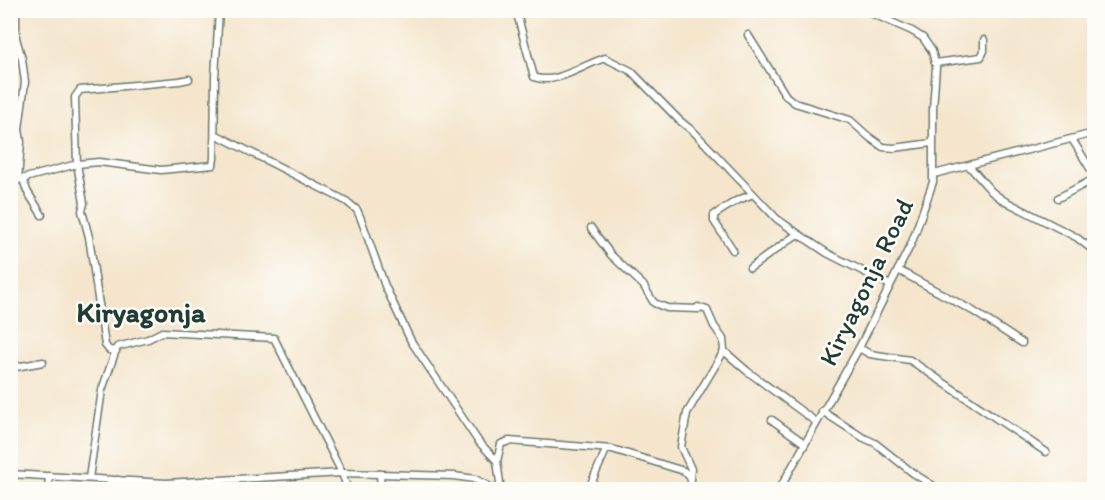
<svg xmlns="http://www.w3.org/2000/svg" width="1105" height="500" viewBox="0 0 1105 500" font-family="Itim,sans-serif">
<style>
.lines{fill:none;stroke-linecap:round;stroke-linejoin:round}
.minor-casing{stroke:#6a7869;stroke-width:9}
.minor{stroke:#fff;stroke-width:6}
.labels{text-anchor:middle;stroke-width:5;stroke-linejoin:round;paint-order:stroke}
.street-label{font-size:26px;fill:#1f3d34;stroke:#fdfcf7}
.quarter-label{font-size:28px;font-weight:bold;fill:#1f3d34;stroke:#fdfcf7}
</style>
<rect width="100%" height="100%" fill="#fdfcf7"/>
<filter id="ink" filterUnits="userSpaceOnUse"><feTurbulence type="fractalNoise" baseFrequency=".0167" numOctaves="2"/><feDisplacementMap in="SourceGraphic" scale="12" xChannelSelector="R" yChannelSelector="G"/><feConvolveMatrix kernelMatrix="1 2 1 2 8 2 1 2 1" color-interpolation-filters="sRGB"/></filter>
<filter id="wash" filterUnits="userSpaceOnUse"><feTurbulence type="fractalNoise" baseFrequency=".008" numOctaves="4" result="noise"/><feDisplacementMap in="SourceGraphic" scale="24" xChannelSelector="R" yChannelSelector="G"/><feGaussianBlur stdDeviation="1.35" result="paint"/><feColorMatrix in="noise" values="0 0 0 0 0 0 0 0 0 0 0 0 0 0 0 0 0 1.4 0 .05"/><feComposite in="paint" operator="in"/></filter>
<g filter="url(#wash)">
<rect width="100%" height="100%" fill="#f4e5cc"/>
</g>
<g filter="url(#ink)">
<g class="lines">
<!-- minor casing -->
<g class="minor-casing">
<g id="minor">
<polyline points="16,10 16,38 22,59 25,82 19,129 21,142 18,180"/>
<path d="M516,10L534,77C554,86 585,64 605,58L631,71L679,120L695,133L777,219L800,235"/>
<polyline points="748,35 786,96 795,103 850,120 869,137 883,147 894,148 932,143"/>
<polyline points="935,63 981,57 984,51 984,40"/>
<polyline points="215,134 346,201 357,210 361,219 385,286 411,341 478,441 497,461"/>
<polyline points="1072,139 1094,175"/>
<polyline points="970,167 992,192 1003,200 1076,237 1094,251"/>
<polyline points="934,174 1094,133"/>
<polyline points="23,179 27,191 42,215"/>
<polyline points="10,182 77,164 99,162 161,170 213,165 214,158 215,77 219,10"/>
<polyline points="1058,198 1094,179"/>
<polyline points="591,228 611,255 643,285 654,303 667,308 700,309"/>
<polyline points="733,250 714,221 714,215 736,201 753,194"/>
<polyline points="750,268 796,235 800,235 827,253 890,285"/>
<polyline points="898,270 973,311 1022,343"/>
<polyline points="859,348 870,354 910,360 1046,452"/>
<polyline points="116,351 109,350 105,345 89,237 82,211 84,203 77,164 75,97 80,90 179,81 189,79"/>
<polyline points="724,351 747,371 816,422"/>
<polyline points="10,368 43,362"/>
<polyline points="822,411 862,437 875,443 913,473 940,490"/>
<polyline points="772,420 804,443"/>
<polyline points="342,473 348,490"/>
<polyline points="10,474 166,483 342,473 454,476 475,479 496,490"/>
<polyline points="380,474 381,490"/>
<polyline points="690,477 691,469 681,447 687,413 724,351 723,339 714,326 707,310 698,307"/>
<polyline points="89,478 102,390 117,347 148,339 162,332 274,338 342,473"/>
<polyline points="48,490 49,476"/>
<polyline points="117,490 118,480"/>
<polyline points="207,490 208,480"/>
<polyline points="501,490 497,461 501,444 509,441 612,449 684,471 690,477 693,490"/>
<polyline points="592,490 590,486 606,450"/>
<polyline points="779,490 859,348 912,242 933,182 933,109 936,67 932,51 923,38 912,31 864,10"/>
</g>
</g>
<!-- minor -->
<use href="#minor" class="minor"/>
</g>
</g>
<g class="labels">
<!-- street labels -->
<g class="street-label">
<text transform="translate(866 282) rotate(-64)" y="9">Kiryagonja Road</text>
</g>
<!-- quarter labels -->
<g class="quarter-label">
<text x="141" y="322">Kiryagonja</text>
</g>
</g>
<!-- margin -->
<rect width="1105" height="500" fill="none" stroke="#fdfcf7" stroke-width="36"/>
</svg>
